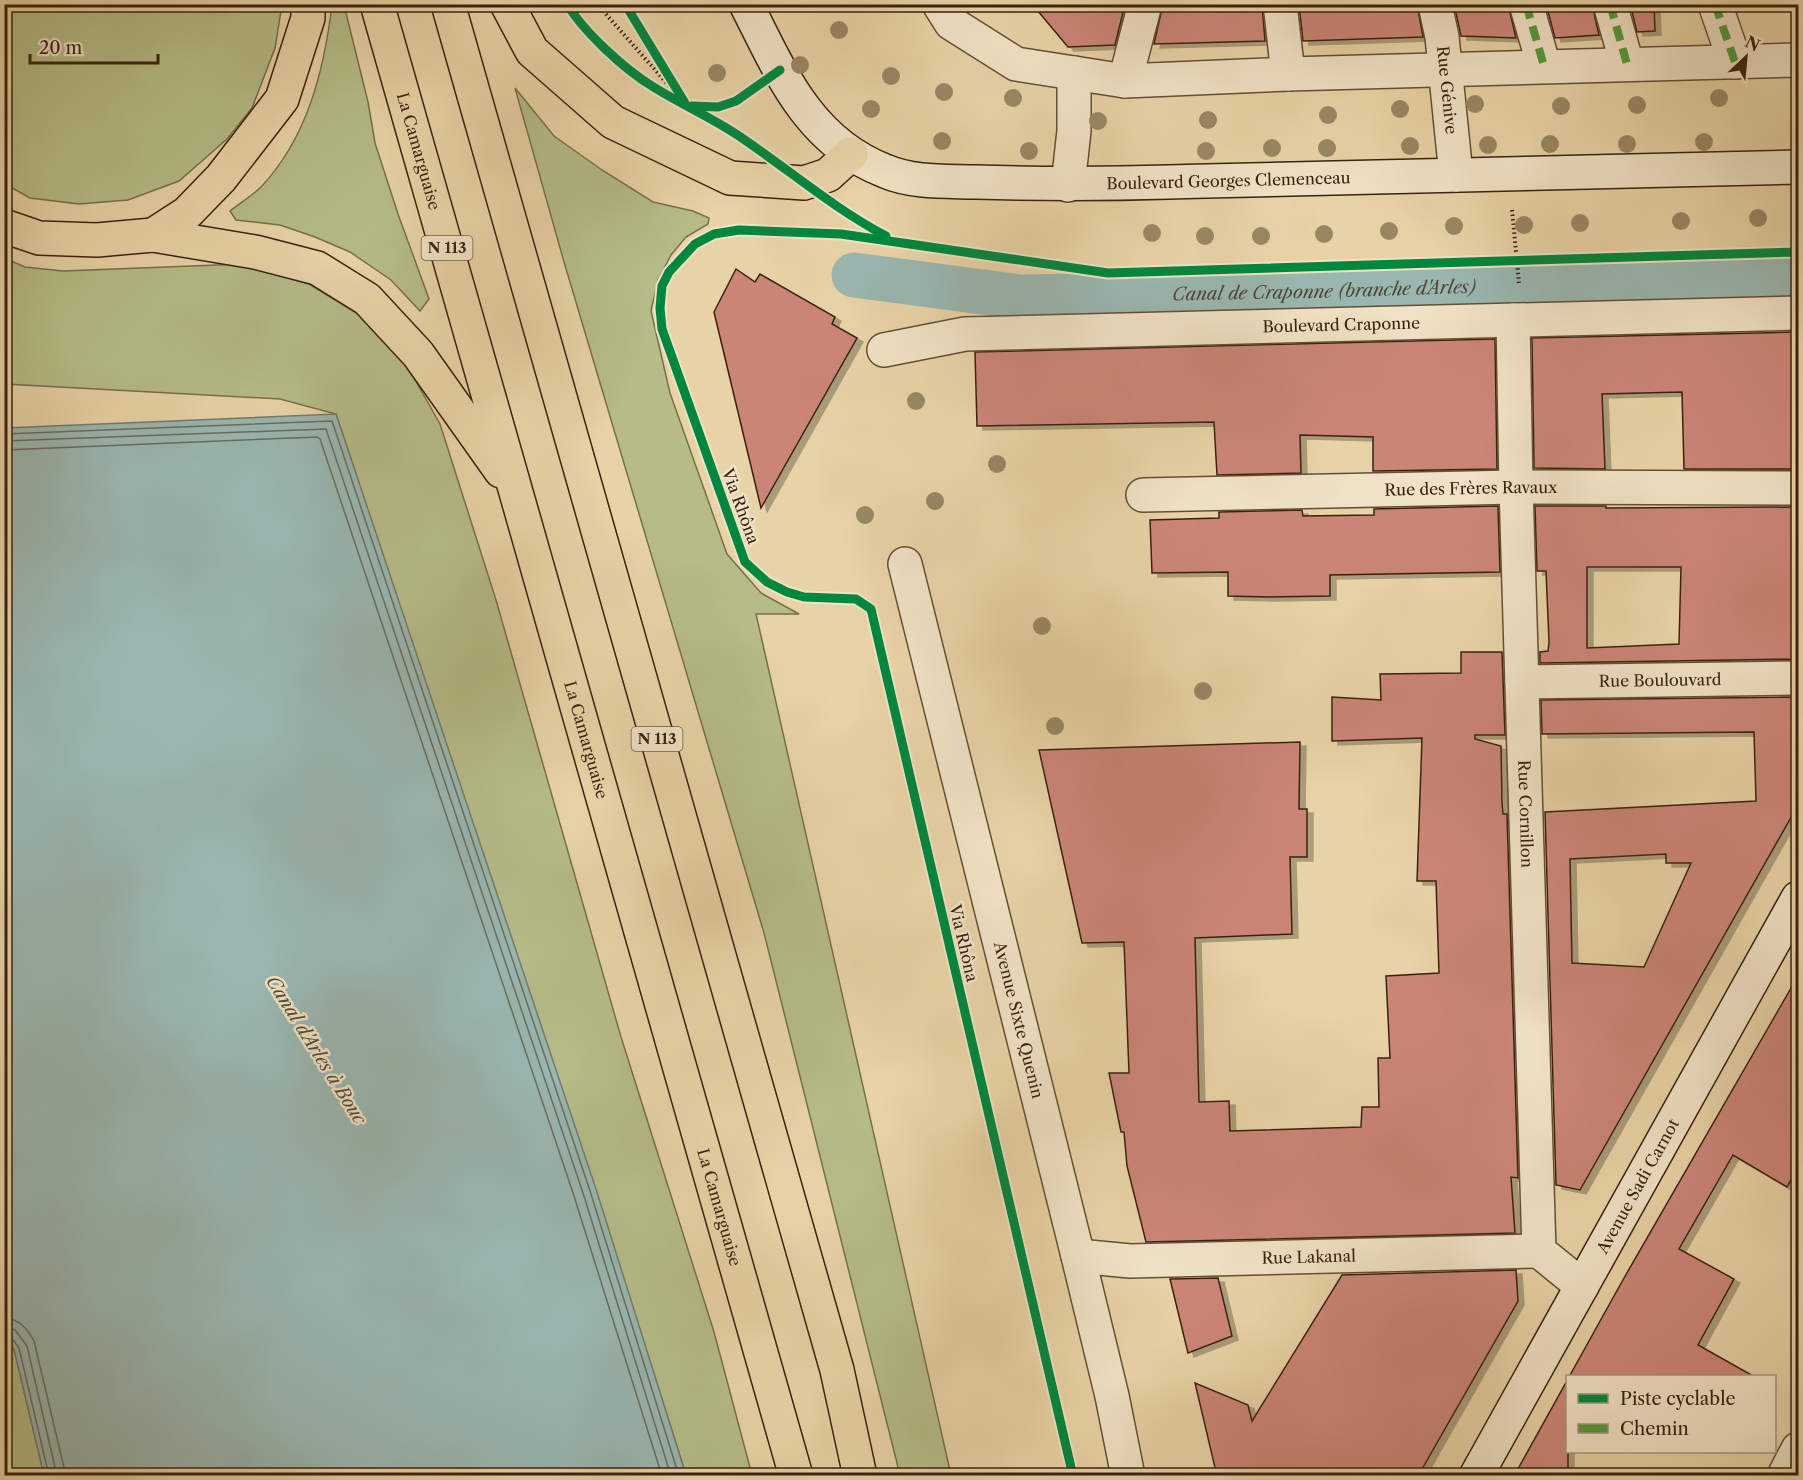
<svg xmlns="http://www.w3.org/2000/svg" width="1803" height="1480" viewBox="0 0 1803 1480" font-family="'Libre Caslon Text',serif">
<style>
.green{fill:#b5bc87;stroke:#776f4c;stroke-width:1.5}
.water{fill:#99b6af;stroke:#737b70;stroke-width:1.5}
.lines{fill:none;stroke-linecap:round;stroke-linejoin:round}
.shore{stroke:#696c60;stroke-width:1.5}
.canal{stroke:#99b6af;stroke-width:45}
.building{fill:#cb8577;stroke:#392211;stroke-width:1.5;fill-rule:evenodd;filter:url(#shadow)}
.street-casing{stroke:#654e36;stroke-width:36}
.secondary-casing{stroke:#392211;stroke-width:36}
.highway-casing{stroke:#392211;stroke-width:36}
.path{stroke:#392211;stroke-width:4;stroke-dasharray:1.5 3;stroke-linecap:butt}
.street{stroke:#f0e2c5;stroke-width:33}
.secondary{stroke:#f0e2c5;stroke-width:33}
.highway{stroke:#e8d3a6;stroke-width:33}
.quiet{stroke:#529b3c;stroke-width:8;stroke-dasharray:15 8;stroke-linecap:butt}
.cycleway-casing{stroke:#f0e2c5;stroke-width:13}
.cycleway{stroke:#00873e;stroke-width:9}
.tree{fill:#998764}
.labels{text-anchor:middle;stroke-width:5;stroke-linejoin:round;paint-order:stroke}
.shield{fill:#f0e2c5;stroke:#705c47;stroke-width:1.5}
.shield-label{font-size:15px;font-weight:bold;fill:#392211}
.street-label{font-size:16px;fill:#392211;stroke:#f0e2c5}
.water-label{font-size:18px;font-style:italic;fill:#514738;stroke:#f0e2c5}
</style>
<defs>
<filter id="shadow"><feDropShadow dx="6" dy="4" stdDeviation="0" flood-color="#0004"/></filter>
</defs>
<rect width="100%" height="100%" fill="#e8d3a6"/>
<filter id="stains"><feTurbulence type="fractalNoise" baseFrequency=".00333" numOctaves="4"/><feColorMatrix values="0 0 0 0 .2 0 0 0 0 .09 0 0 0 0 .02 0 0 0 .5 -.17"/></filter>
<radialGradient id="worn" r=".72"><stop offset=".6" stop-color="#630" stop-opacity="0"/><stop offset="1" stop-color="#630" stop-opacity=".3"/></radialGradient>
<!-- green -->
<g class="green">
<polygon points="4,5 5,4 282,5 275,48 252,108 227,139 179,181 128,200 79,204 30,198 5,184"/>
<path d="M332,5H344L368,102L375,143L398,214L429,299L420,311L391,280L350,252L315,237L280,225L236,220L230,211C240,203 253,195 262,186C308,136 324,70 332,5Z"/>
<polygon points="515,88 554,136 602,170 653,202 693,211 709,218 708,224 686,237 671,255 658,280 651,311 670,393 727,554 761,593 799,614 756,614 951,1475 900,1475 764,933 564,262"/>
<polygon points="4,258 25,267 63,271 243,264 309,284 358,314 405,362 440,424 496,600 621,1037 714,1332 752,1475 686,1475 608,1230 336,414 280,399 5,384"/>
<polygon points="4,1338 14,1349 44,1475 5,1475"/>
</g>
<!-- water -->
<polygon class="water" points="336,414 596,1189 686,1475 44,1475 14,1349 4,1338 5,428"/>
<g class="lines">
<!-- shore -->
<g class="shore">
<polyline points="4,434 332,421 590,1191 679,1476"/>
<polyline points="4,441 326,429 583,1193 671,1476"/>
<polyline points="4,450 317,437 320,439 574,1196 662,1476"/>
<path d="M4,1318C19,1319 27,1328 34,1341L66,1476"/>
<polyline points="4,1327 15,1330 27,1346 57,1476"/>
<polyline points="4,1335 11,1337 19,1348 49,1476"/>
</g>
<!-- canal -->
<path class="canal" id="s1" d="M854,275L1020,297L1315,292L1798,276"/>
</g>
<!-- building -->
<g class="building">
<polygon points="1032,4 1125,4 1115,45 1068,47"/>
<polygon points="1163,4 1262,4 1265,41 1154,44"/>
<polygon points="1299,4 1417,4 1423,37 1303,41"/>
<polygon points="1454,4 1508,4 1516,38 1461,36"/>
<polygon points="1546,4 1592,4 1599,35 1555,38"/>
<polygon points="1630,4 1654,4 1655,31 1637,32"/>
<polygon points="736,269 755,282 760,274 835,317 832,324 857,338 761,508 714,312"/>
<polygon points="1798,332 1798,469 1684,469 1682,392 1602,394 1605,469 1534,468 1532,338"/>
<polygon points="1495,339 1497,469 1373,471 1373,437 1300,435 1301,473 1217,475 1214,422 977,426 975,352"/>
<polygon points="1498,506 1500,572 1330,575 1330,596 1268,597 1228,596 1228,572 1152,573 1150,520 1219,518 1219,512 1302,510 1303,516 1374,515 1374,509"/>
<path d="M1535,506H1606V508L1798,507V659L1540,663V652L1548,651L1549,642L1546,571H1537ZM1587,567H1681L1679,644L1587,648Z"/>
<polygon points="1461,652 1502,652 1505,735 1475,735 1475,739 1501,746 1502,803 1503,814 1507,814 1518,1178 1511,1177 1515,1233 1146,1242 1127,1166 1124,1132 1121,1132 1109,1073 1129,1073 1124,942 1082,943 1039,750 1300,742 1299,809 1307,809 1307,857 1290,857 1292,934 1195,938 1199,1102 1229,1101 1230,1131 1361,1127 1362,1107 1379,1107 1378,1058 1390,1058 1386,976 1439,973 1436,881 1417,881 1422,738 1332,741 1332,697 1381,700 1380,674 1461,673"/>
<path d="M1798,697V805L1580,1190L1556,1185L1545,812L1756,801L1754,732L1542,734L1541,700ZM1666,854V863H1691L1644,967L1572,963L1570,859Z"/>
<polygon points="1798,976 1798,1167 1787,1187 1733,1155 1679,1249 1734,1279 1698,1345 1755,1377 1569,1377 1624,1278"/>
<polygon points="1516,1270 1518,1301 1418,1476 1217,1476 1195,1383 1248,1405 1252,1421 1342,1275"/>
<polygon points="1218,1278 1232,1336 1188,1353 1170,1279"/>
<polygon points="1568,1379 1568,1476 1514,1476"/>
</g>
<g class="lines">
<!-- street casing -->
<g class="street-casing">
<g id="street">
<polyline points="939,4 951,23 1016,64 1125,81 1288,74 1798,60"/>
<polyline points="1280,4 1288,74"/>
<path id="s2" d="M1435,4L1442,37L1456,175"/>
<polyline points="1526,4 1544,66"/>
<polyline points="1610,4 1627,64"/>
<polyline points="1715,4 1735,62"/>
<polyline points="1125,81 1145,4"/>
<polyline points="1068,185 1074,131 1074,73"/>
<path id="s3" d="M1513,320L1516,487L1539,1251L1582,1286"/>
<path id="s4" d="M884,350L965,334L1798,313"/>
<path id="s5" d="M1143,495L1516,487L1798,488"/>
<path id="s6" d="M905,564L1078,1256L1112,1396L1128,1476"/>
<path id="s7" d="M1522,682L1798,678"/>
<path id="s8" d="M1078,1256L1130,1261L1539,1251"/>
<polyline points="1784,1476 1798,1449"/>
</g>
</g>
<!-- secondary casing -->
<g class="secondary-casing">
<g id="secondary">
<path id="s9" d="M746,4C781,73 808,141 885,171C913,183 945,181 975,182C1040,184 1104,184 1169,182C1379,177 1589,170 1798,167"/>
<path id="s10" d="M1476,1476L1798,898"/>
</g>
</g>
<!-- highway casing -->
<g class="highway-casing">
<g id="highway">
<path id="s11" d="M377,4L796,1476"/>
<polyline points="448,4 837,1370 860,1476"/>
<polyline points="507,4 532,51 613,122 730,178 804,183 828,175 851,154"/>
<polyline points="4,226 39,238 97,240 153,235 255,252 317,268 367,299 418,354 501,471"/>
<polyline points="153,235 187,213 221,178 282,99 308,18 308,4"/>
</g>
</g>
<!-- path -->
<g class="path">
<polyline points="597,4 686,105"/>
<polyline points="1512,210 1519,283"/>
</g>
<!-- street -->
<use href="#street" class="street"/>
<!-- secondary -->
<use href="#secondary" class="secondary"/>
<!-- highway -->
<use href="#highway" class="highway"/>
<!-- quiet -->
<g class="quiet">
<polyline points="1526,4 1544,66"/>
<polyline points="1610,4 1627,64"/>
<polyline points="1715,4 1735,62"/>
</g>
<!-- cycleway casing -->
<g class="cycleway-casing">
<g id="cycleway">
<path d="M567,4C584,32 624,69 652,86C680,104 711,117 739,136C788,169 833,208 886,236"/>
<polyline points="625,4 685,103"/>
<polyline points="692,106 718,107 736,101 780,70"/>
<polyline points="1073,1476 871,609 856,599 804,597 787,592 767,582 745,562 662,329 660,308 662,286 669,272 695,244 714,234 739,230 841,234 1108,273 1798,252"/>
</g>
</g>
<!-- cycleway -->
<use href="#cycleway" class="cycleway"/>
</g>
<!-- trees -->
<g class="tree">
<circle cx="839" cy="30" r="9"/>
<circle cx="800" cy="65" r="9"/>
<circle cx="717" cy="73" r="9"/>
<circle cx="891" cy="76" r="9"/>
<circle cx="944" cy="92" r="9"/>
<circle cx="1013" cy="98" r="9"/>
<circle cx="1719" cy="98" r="9"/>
<circle cx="1475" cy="104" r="9"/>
<circle cx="1637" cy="105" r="9"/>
<circle cx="1561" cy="106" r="9"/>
<circle cx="871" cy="109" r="9"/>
<circle cx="1400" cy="109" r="9"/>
<circle cx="1328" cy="115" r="9"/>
<circle cx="1208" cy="120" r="9"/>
<circle cx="1098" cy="121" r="9"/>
<circle cx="942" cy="141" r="9"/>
<circle cx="1704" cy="142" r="9"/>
<circle cx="1550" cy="144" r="9"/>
<circle cx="1627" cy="144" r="9"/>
<circle cx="1488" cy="145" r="9"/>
<circle cx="1410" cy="146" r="9"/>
<circle cx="1272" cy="148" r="9"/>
<circle cx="1327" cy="148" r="9"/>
<circle cx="1029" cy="151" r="9"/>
<circle cx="1206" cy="151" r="9"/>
<circle cx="1758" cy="218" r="9"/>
<circle cx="1681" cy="221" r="9"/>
<circle cx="1580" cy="223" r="9"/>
<circle cx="1524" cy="225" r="9"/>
<circle cx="1454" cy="226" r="9"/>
<circle cx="1389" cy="231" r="9"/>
<circle cx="1152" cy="233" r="9"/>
<circle cx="1324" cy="234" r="9"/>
<circle cx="1205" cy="236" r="9"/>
<circle cx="1261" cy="236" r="9"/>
<circle cx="916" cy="401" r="9"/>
<circle cx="997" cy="464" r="9"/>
<circle cx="935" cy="501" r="9"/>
<circle cx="865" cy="515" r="9"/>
<circle cx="1042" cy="626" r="9"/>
<circle cx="1203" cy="691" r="9"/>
<circle cx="1055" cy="726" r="9"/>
</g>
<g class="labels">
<!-- shield labels -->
<g class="shield">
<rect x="421.5" y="236" width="51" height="24" rx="4.5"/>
<rect x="631.5" y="727" width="51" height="24" rx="4.5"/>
</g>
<g class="shield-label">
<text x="447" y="253">N 113</text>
<text x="657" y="744">N 113</text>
</g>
<!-- street labels -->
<g class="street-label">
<text dy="6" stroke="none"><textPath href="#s2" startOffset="87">Rue Génive</textPath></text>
<text dy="6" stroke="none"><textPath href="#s11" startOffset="153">La Camarguaise</textPath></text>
<text dy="6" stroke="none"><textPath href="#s9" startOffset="568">Boulevard Georges Clemenceau</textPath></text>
<text dy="6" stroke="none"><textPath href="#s4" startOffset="459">Boulevard Craponne</textPath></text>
<text dy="6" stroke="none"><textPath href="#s5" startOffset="328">Rue des Frères Ravaux</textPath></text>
<text transform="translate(741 506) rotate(70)" y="6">Via Rhôna</text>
<text dy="6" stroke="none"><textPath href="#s7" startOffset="138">Rue Boulouvard</textPath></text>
<text dy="6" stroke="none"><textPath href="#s11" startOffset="765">La Camarguaise</textPath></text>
<text dy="6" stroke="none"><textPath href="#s3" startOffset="494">Rue Cornillon</textPath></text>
<text transform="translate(964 943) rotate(77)" y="6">Via Rhôna</text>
<text dy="6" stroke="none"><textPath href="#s6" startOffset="470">Avenue Sixte Quenin</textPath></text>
<text dy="6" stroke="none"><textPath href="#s10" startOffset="332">Avenue Sadi Carnot</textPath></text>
<text dy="6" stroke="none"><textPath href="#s11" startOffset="1251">La Camarguaise</textPath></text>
<text dy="6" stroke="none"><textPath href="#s8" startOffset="231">Rue Lakanal</textPath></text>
</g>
<!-- water labels -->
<g class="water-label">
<text dy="6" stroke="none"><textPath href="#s1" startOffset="472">Canal de Craponne (branche d'Arles)</textPath></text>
<text transform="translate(316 1050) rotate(58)" y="6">Canal d'Arles à Bouc</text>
</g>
</g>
<!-- margin -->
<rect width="1803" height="1480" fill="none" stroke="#e8d3a6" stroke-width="24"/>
<rect x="6" y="6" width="1791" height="1468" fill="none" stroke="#392211" stroke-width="3"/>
<rect x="12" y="12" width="1779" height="1456" fill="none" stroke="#392211" stroke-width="1.5"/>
<!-- legend -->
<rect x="1566" y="1375" width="210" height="78" fill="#f0e2c5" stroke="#a7957d" stroke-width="1.5"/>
<rect x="1578" y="1394" width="30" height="9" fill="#00873e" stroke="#a7957d" stroke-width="1.5"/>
<text x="1620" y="1405" font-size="18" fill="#392211">Piste cyclable</text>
<rect x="1578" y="1424" width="30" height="9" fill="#529b3c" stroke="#a7957d" stroke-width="1.5"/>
<text x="1620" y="1435" font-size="18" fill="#392211">Chemin</text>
<!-- north arrow -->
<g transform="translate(1746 57) rotate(26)" stroke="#f0e2c5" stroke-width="4.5" paint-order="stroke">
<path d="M0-4.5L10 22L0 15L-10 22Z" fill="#392211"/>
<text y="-9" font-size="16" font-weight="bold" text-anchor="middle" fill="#392211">N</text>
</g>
<!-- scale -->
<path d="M30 54v9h128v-9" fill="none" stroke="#392211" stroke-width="3"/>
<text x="39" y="54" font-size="18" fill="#392211" stroke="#f0e2c5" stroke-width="4.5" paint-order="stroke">20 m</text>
<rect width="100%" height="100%" filter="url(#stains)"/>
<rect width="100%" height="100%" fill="url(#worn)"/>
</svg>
